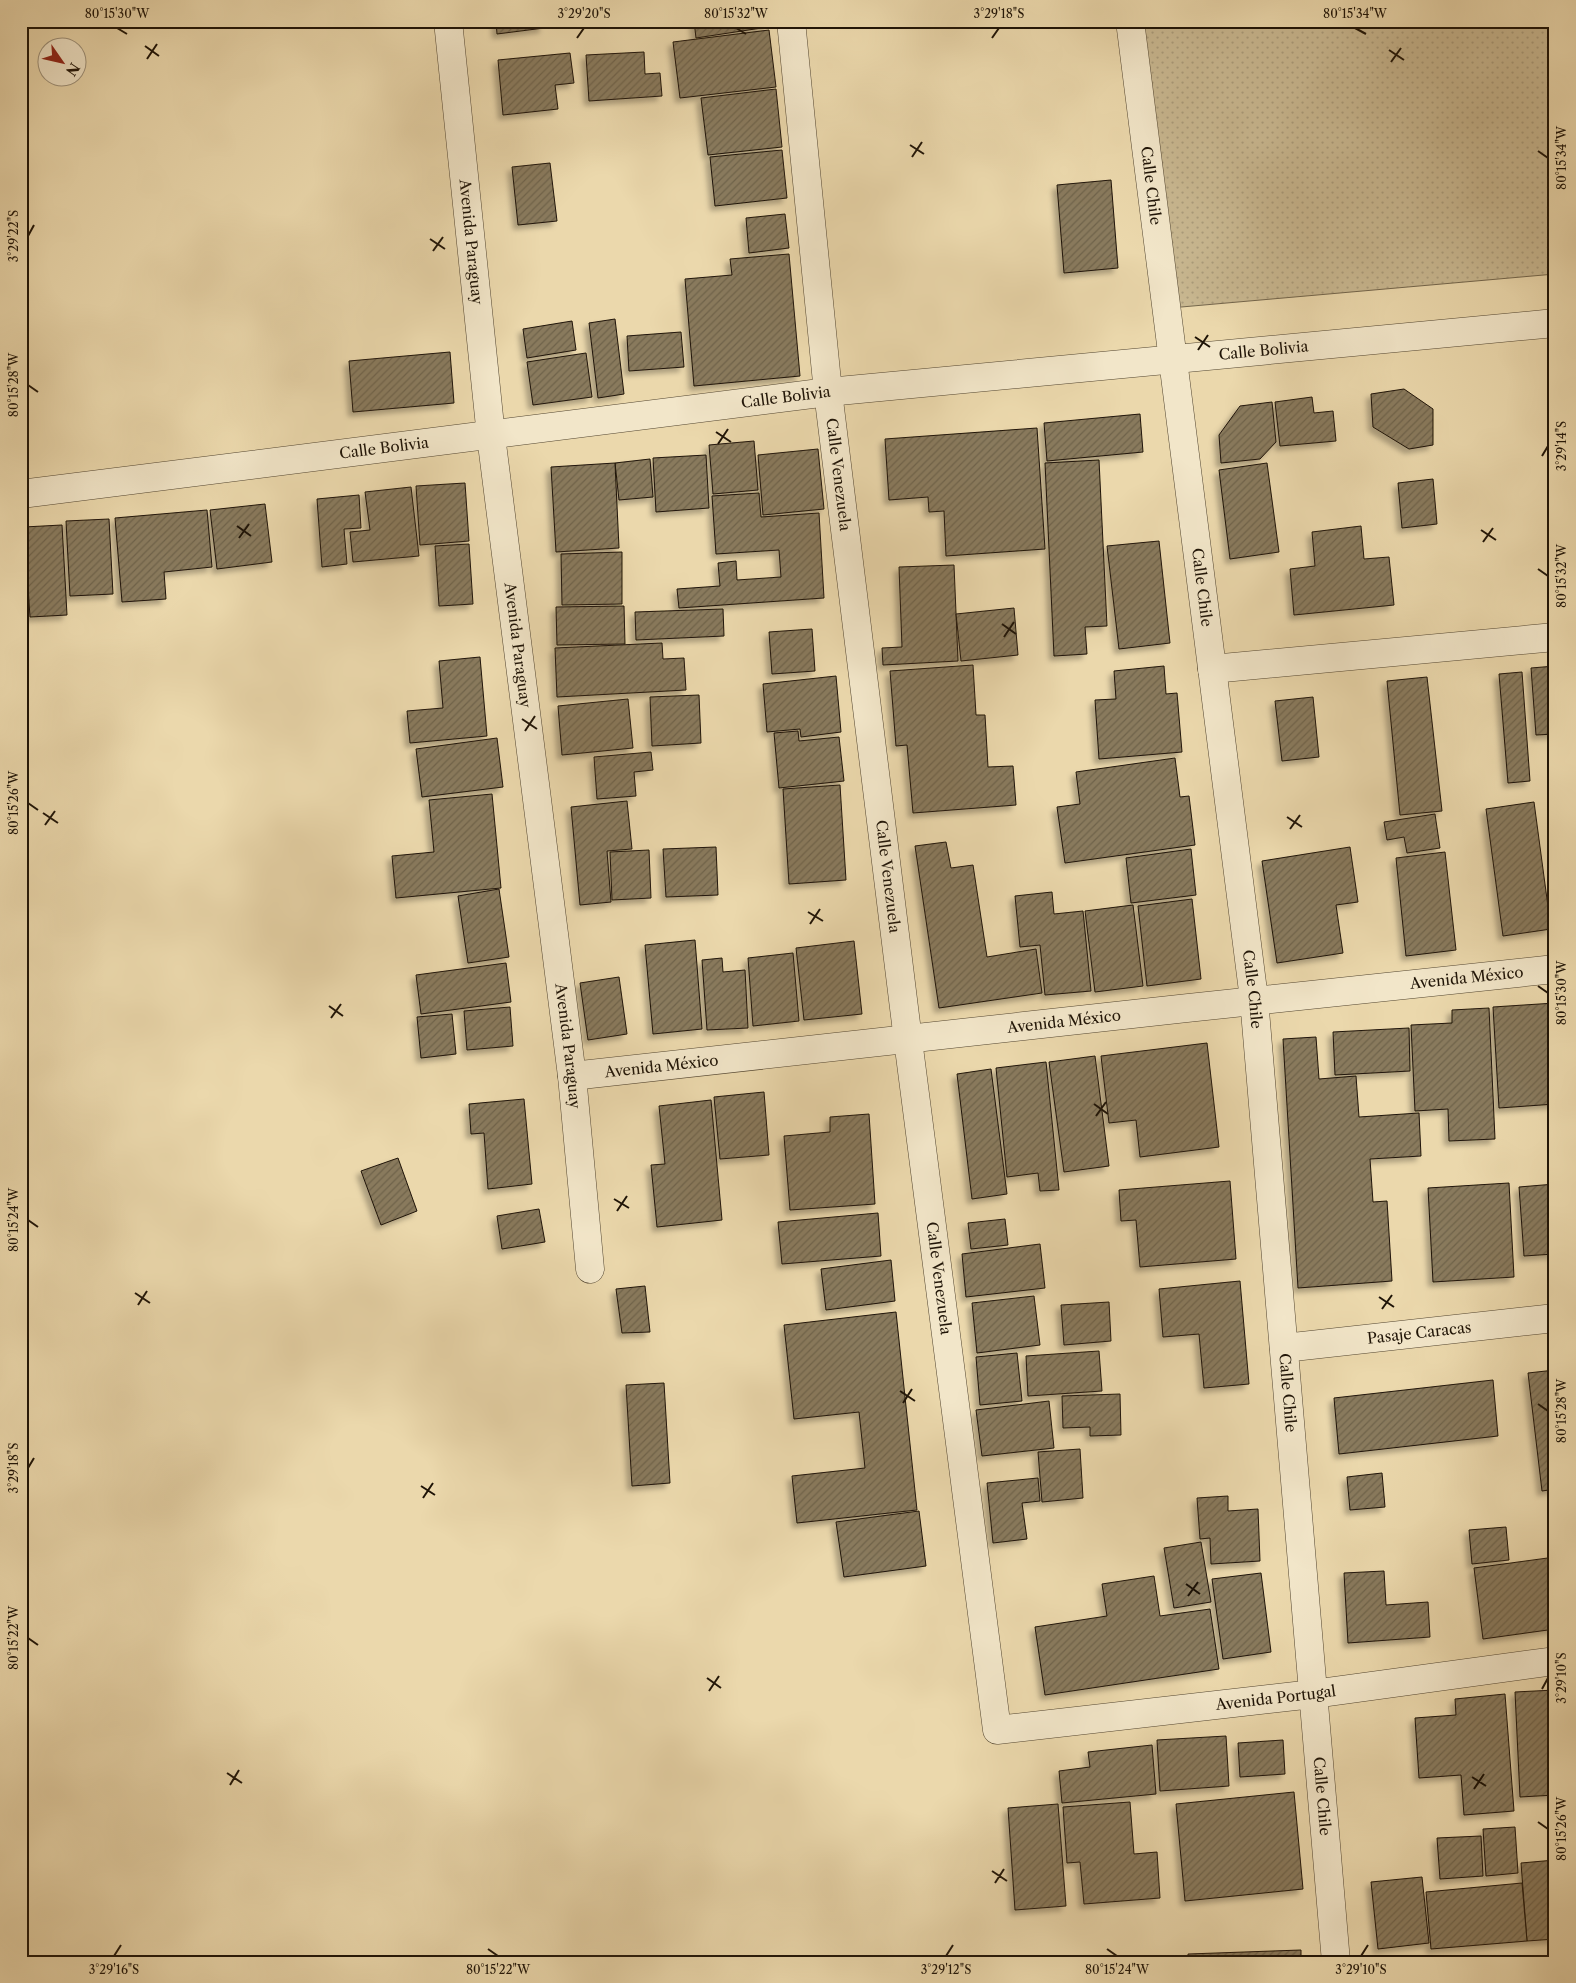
<svg xmlns="http://www.w3.org/2000/svg" width="1576" height="1983" viewBox="0 0 1576 1983" font-family="'Libre Caslon Text',serif">
<style>
.park{fill:url(#park-dots);stroke:#74664c}
.building{fill:url(#building-hatch);stroke:#1f1407;filter:url(#shadow)}
.lines{fill:none;stroke-linecap:round;stroke-linejoin:round}
.minor-casing{stroke:#524530;stroke-width:29}
.minor{stroke:#f2e6c9;stroke-width:28}
.ticks{fill:none;stroke:#1f1407;stroke-width:2}
.labels{text-anchor:middle;stroke-width:4;stroke-linejoin:round;paint-order:stroke}
.street-label{font-size:15px;fill:#1f1407;stroke:#f2e6c9}
.neatline{fill:none;stroke:#1f1407;stroke-width:2}
.ticks-label{font-size:12px;text-anchor:middle;fill:#1f1407}
</style>
<defs>
<pattern id="park-dots" width="8" height="8" patternUnits="userSpaceOnUse" patternTransform="scale(1.25)"><rect width="8" height="8" fill="#c8b790"/><path d="M2 2h.1M6 6h.1" fill="none" stroke="#ab9c7b" stroke-width="1.8" stroke-linecap="round"/></pattern>
<pattern id="building-hatch" width="6" height="6" patternUnits="userSpaceOnUse" patternTransform="scale(1.25)"><rect width="6" height="6" fill="#897a5d"/><path d="M-1 1l2-2M0 6l6-6M5 7l2-2" fill="none" stroke="#6f634b"/></pattern>
<filter id="shadow"><feDropShadow dx="-4.5" dy="4.5" stdDeviation="2.5" flood-color="#0004"/></filter>
</defs>
<rect width="100%" height="100%" fill="#ebd8ac"/>
<filter id="stains"><feTurbulence type="fractalNoise" baseFrequency=".004" numOctaves="4"/><feColorMatrix values="0 0 0 0 .2 0 0 0 0 .09 0 0 0 0 .02 0 0 0 .5 -.17"/></filter>
<radialGradient id="worn" r=".72"><stop offset=".6" stop-color="#630" stop-opacity="0"/><stop offset="1" stop-color="#630" stop-opacity=".3"/></radialGradient>
<!-- park -->
<polygon class="park" points="1138,21 1555,21 1555,274 1170,308"/>
<!-- building -->
<g class="building">
<polygon points="496,21 543,21 544,28 497,34"/>
<polygon points="694,21 767,21 768,27 696,38"/>
<polygon points="769,30 776,87 680,98 673,42"/>
<polygon points="644,52 645,74 660,73 662,96 589,101 586,55"/>
<polygon points="570,53 574,83 555,85 558,109 503,115 498,60"/>
<polygon points="776,89 782,147 708,155 701,98"/>
<polygon points="782,150 787,198 715,206 710,157"/>
<polygon points="550,163 557,221 518,225 512,167"/>
<polygon points="1111,180 1118,268 1064,273 1057,185"/>
<polygon points="785,214 789,248 749,253 746,218"/>
<polygon points="789,254 800,376 694,386 685,279 732,275 730,259"/>
<polygon points="615,319 624,394 598,398 589,323"/>
<polygon points="572,321 576,350 527,358 523,329"/>
<polygon points="681,332 684,367 629,371 627,336"/>
<polygon points="450,352 454,403 353,412 349,361"/>
<polygon points="586,353 592,397 533,405 527,362"/>
<polygon points="1404,389 1433,409 1433,445 1409,449 1373,427 1371,394"/>
<polygon points="1312,397 1314,413 1333,411 1336,441 1280,446 1275,402"/>
<polygon points="1272,402 1276,442 1260,459 1221,463 1219,435 1240,406"/>
<polygon points="1140,414 1143,452 1047,461 1044,423"/>
<polygon points="1037,428 1045,549 946,556 944,511 929,512 928,497 889,500 885,439"/>
<polygon points="754,441 758,490 713,494 709,445"/>
<polygon points="818,449 824,509 763,515 758,455"/>
<polygon points="706,455 709,508 656,512 653,458"/>
<polygon points="650,459 653,497 619,500 615,463"/>
<polygon points="1099,460 1107,626 1085,627 1087,654 1054,656 1045,463"/>
<polygon points="615,463 619,548 556,552 551,467"/>
<polygon points="1267,463 1279,552 1230,559 1219,470"/>
<polygon points="1433,479 1437,524 1402,528 1398,483"/>
<polygon points="465,483 469,541 420,545 416,486"/>
<polygon points="411,487 419,556 353,562 350,532 370,530 365,492"/>
<polygon points="759,493 761,517 819,513 824,598 679,608 677,589 720,586 718,563 736,561 737,580 781,577 779,550 716,554 712,496"/>
<polygon points="359,495 361,528 344,529 347,564 322,567 317,499"/>
<polygon points="265,504 272,562 217,569 210,510"/>
<polygon points="207,510 212,567 164,572 166,599 122,602 115,518"/>
<polygon points="109,519 113,594 70,596 66,521"/>
<polygon points="62,525 67,615 30,617 24,527"/>
<polygon points="1361,526 1364,559 1389,557 1394,605 1294,615 1290,569 1315,566 1312,532"/>
<polygon points="1159,541 1170,643 1119,649 1107,546"/>
<polygon points="469,544 473,604 439,606 435,546"/>
<polygon points="622,552 622,604 562,605 561,554"/>
<polygon points="954,565 958,661 883,665 882,648 902,647 899,567"/>
<polygon points="624,606 625,644 557,645 556,607"/>
<polygon points="1014,608 1018,655 961,661 956,614"/>
<polygon points="723,609 724,636 636,640 635,612"/>
<polygon points="812,629 815,671 772,674 769,632"/>
<polygon points="662,643 663,659 684,658 686,690 557,697 555,648"/>
<polygon points="480,657 487,736 410,743 407,711 443,708 439,661"/>
<polygon points="973,665 976,715 985,715 988,767 1013,766 1016,805 913,813 907,745 896,746 890,671"/>
<polygon points="1164,666 1166,694 1177,693 1182,752 1099,759 1095,700 1116,699 1114,671"/>
<polygon points="1555,666 1555,734 1536,735 1531,668"/>
<polygon points="1522,672 1530,781 1508,783 1499,674"/>
<polygon points="836,676 841,732 801,737 800,729 767,732 763,684"/>
<polygon points="1427,677 1442,811 1400,815 1387,681"/>
<polygon points="699,695 701,743 652,746 650,697"/>
<polygon points="1313,697 1319,757 1282,761 1275,701"/>
<polygon points="628,699 633,748 562,755 558,706"/>
<polygon points="798,731 799,741 839,737 844,781 779,788 774,733"/>
<polygon points="497,738 503,787 422,797 416,749"/>
<polygon points="651,752 653,770 634,772 636,796 597,799 594,757"/>
<polygon points="1175,758 1180,797 1189,796 1195,845 1065,863 1057,807 1080,804 1076,772"/>
<polygon points="840,785 846,880 789,884 783,789"/>
<polygon points="492,794 501,888 396,898 392,856 434,852 429,800"/>
<polygon points="627,801 632,849 607,851 611,902 580,905 571,807"/>
<polygon points="1534,802 1551,929 1503,936 1486,809"/>
<polygon points="1435,814 1440,848 1407,853 1404,837 1387,840 1384,822"/>
<polygon points="946,842 951,868 973,865 987,957 1036,949 1042,993 939,1008 915,846"/>
<polygon points="716,847 718,895 666,897 663,849"/>
<polygon points="1350,847 1358,902 1336,905 1343,953 1277,963 1262,861"/>
<polygon points="1191,849 1196,895 1131,903 1126,858"/>
<polygon points="649,850 651,898 612,900 610,852"/>
<polygon points="1445,852 1456,950 1406,956 1396,858"/>
<polygon points="499,889 509,957 468,963 458,896"/>
<polygon points="1052,892 1054,914 1083,911 1091,991 1045,995 1040,945 1020,947 1015,896"/>
<polygon points="1192,899 1201,979 1147,986 1138,906"/>
<polygon points="1133,905 1143,986 1095,992 1085,911"/>
<polygon points="695,940 702,1029 653,1034 645,945"/>
<polygon points="854,941 862,1014 804,1020 796,948"/>
<polygon points="793,953 799,1021 753,1026 748,958"/>
<polygon points="722,958 723,972 745,970 748,1028 707,1030 702,960"/>
<polygon points="506,963 511,1002 421,1014 416,975"/>
<polygon points="619,977 627,1034 588,1040 580,983"/>
<polygon points="1555,1003 1555,1104 1499,1108 1493,1007"/>
<polygon points="510,1007 513,1046 467,1050 464,1011"/>
<polygon points="1489,1008 1495,1139 1449,1141 1448,1109 1415,1111 1411,1025 1452,1023 1452,1010"/>
<polygon points="452,1014 456,1054 421,1058 417,1017"/>
<polygon points="1409,1028 1410,1071 1335,1075 1333,1032"/>
<polygon points="1316,1037 1319,1079 1356,1076 1359,1117 1419,1113 1421,1156 1370,1159 1373,1202 1387,1201 1392,1281 1298,1288 1283,1039"/>
<polygon points="1207,1043 1219,1147 1140,1157 1136,1120 1109,1123 1101,1056"/>
<polygon points="1095,1056 1109,1166 1064,1172 1049,1062"/>
<polygon points="1046,1062 1059,1190 1040,1191 1038,1173 1007,1177 996,1068"/>
<polygon points="991,1069 1007,1194 972,1199 957,1074"/>
<polygon points="764,1092 769,1155 720,1159 714,1097"/>
<polygon points="524,1099 532,1184 488,1189 484,1133 471,1134 469,1104"/>
<polygon points="711,1100 722,1220 657,1227 651,1165 665,1164 659,1106"/>
<polygon points="869,1114 875,1204 790,1210 784,1136 830,1132 830,1117"/>
<polygon points="398,1158 417,1211 381,1225 361,1171"/>
<polygon points="1230,1181 1236,1259 1140,1267 1136,1220 1121,1221 1119,1190"/>
<polygon points="1509,1183 1514,1277 1433,1282 1428,1188"/>
<polygon points="1555,1184 1555,1263 1554,1254 1524,1256 1519,1187"/>
<polygon points="539,1209 545,1242 502,1249 497,1216"/>
<polygon points="878,1213 881,1256 782,1264 778,1222"/>
<polygon points="1005,1219 1008,1245 971,1249 968,1223"/>
<polygon points="1040,1244 1045,1288 966,1297 962,1254"/>
<polygon points="891,1260 895,1301 826,1310 821,1269"/>
<polygon points="1240,1281 1249,1384 1204,1388 1199,1334 1163,1337 1159,1289"/>
<polygon points="645,1286 650,1332 622,1333 616,1289"/>
<polygon points="1034,1296 1040,1345 977,1353 972,1303"/>
<polygon points="1109,1302 1111,1341 1064,1345 1061,1305"/>
<polygon points="896,1312 917,1510 797,1523 792,1476 865,1468 859,1412 794,1419 784,1325"/>
<polygon points="1099,1351 1102,1391 1028,1396 1026,1356"/>
<polygon points="1017,1353 1022,1401 980,1405 976,1357"/>
<polygon points="1555,1370 1555,1489 1542,1491 1528,1373"/>
<polygon points="1493,1380 1498,1436 1339,1454 1334,1398"/>
<polygon points="664,1383 670,1483 632,1486 626,1385"/>
<polygon points="1120,1394 1121,1435 1090,1436 1090,1427 1063,1428 1062,1396"/>
<polygon points="1049,1401 1054,1448 982,1456 976,1410"/>
<polygon points="1080,1449 1083,1498 1042,1502 1038,1452"/>
<polygon points="1382,1473 1385,1507 1350,1510 1347,1477"/>
<polygon points="1038,1478 1040,1501 1022,1503 1027,1539 993,1543 987,1483"/>
<polygon points="1228,1496 1228,1511 1258,1509 1260,1561 1211,1564 1210,1538 1200,1539 1197,1498"/>
<polygon points="919,1511 926,1566 844,1577 836,1522"/>
<polygon points="1506,1527 1509,1560 1472,1564 1469,1530"/>
<polygon points="1201,1542 1211,1602 1174,1608 1164,1548"/>
<polygon points="1555,1557 1555,1629 1483,1639 1474,1568"/>
<polygon points="1384,1571 1386,1605 1428,1602 1430,1637 1348,1643 1344,1573"/>
<polygon points="1261,1573 1271,1652 1223,1659 1212,1579"/>
<polygon points="1154,1576 1160,1616 1210,1609 1219,1669 1045,1695 1035,1627 1107,1616 1102,1584"/>
<polygon points="1555,1690 1555,1795 1520,1797 1515,1692"/>
<polygon points="1505,1694 1514,1811 1464,1815 1461,1775 1419,1778 1415,1718 1456,1715 1455,1699"/>
<polygon points="1226,1736 1229,1786 1160,1791 1157,1740"/>
<polygon points="1283,1740 1285,1774 1240,1777 1238,1743"/>
<polygon points="1152,1745 1156,1794 1062,1803 1059,1771 1090,1767 1088,1752"/>
<polygon points="1294,1792 1303,1889 1185,1901 1176,1804"/>
<polygon points="1130,1802 1134,1854 1157,1852 1160,1898 1084,1904 1080,1862 1067,1863 1063,1807"/>
<polygon points="1058,1804 1066,1906 1015,1910 1008,1808"/>
<polygon points="1515,1827 1518,1873 1486,1876 1483,1829"/>
<polygon points="1481,1836 1483,1876 1440,1879 1437,1838"/>
<polygon points="1555,1860 1555,1939 1527,1941 1521,1863"/>
<polygon points="1422,1877 1429,1943 1378,1949 1371,1882"/>
<polygon points="1522,1883 1527,1941 1431,1949 1426,1892"/>
<polygon points="1301,1950 1301,1962 1188,1962 1188,1954"/>
</g>
<g class="lines">
<!-- minor casing -->
<g class="minor-casing">
<g id="minor">
<path id="s1" d="M448,21L491,436L572,1076L590,1269"/>
<path id="s2" d="M791,21L828,392L908,1040L997,1730L1313,1694L1555,1661"/>
<path id="s3" d="M1130,21L1254,999L1336,1962"/>
<path id="s4" d="M21,494L828,392L1555,323"/>
<polyline points="1212,669 1555,637"/>
<path id="s5" d="M572,1076C900,1041 1227,1002 1555,969"/>
<path id="s6" d="M1284,1348L1555,1318"/>
</g>
</g>
<!-- minor -->
<use href="#minor" class="minor"/>
</g>
<!-- ticks -->
<path class="ticks" d="M117,28L127,34M736,28L746,34M1355,28L1366,34M577,38L584,28M992,38L999,28M145,46L159,56M1389,50L1404,60M147,59L157,44M1391,62L1401,48M910,145L924,154M1538,151L1548,158M912,157L922,142M28,236L34,225M430,239L445,249M433,251L443,237M1195,337L1210,347M1198,350L1208,335M28,385L38,392M716,432L731,442M718,444L728,429M1542,456L1548,446M237,526L251,536M1481,530L1496,540M239,538L249,524M1483,542L1493,528M1538,569L1548,576M1002,624L1016,634M1004,637L1014,622M522,719L537,729M525,731L535,716M28,803L38,810M43,813L58,823M1287,817L1302,827M45,825L55,811M1290,829L1300,815M808,912L823,921M810,924L820,909M1538,986L1548,993M329,1006L343,1016M331,1018L341,1004M1094,1104L1108,1114M1096,1116L1106,1102M614,1199L629,1208M617,1211L627,1196M28,1220L38,1227M135,1293L150,1303M1379,1297L1394,1307M138,1305L147,1291M1382,1309L1392,1295M900,1391L915,1401M903,1403L912,1389M1538,1404L1548,1411M28,1468L34,1458M421,1486L435,1495M423,1498L433,1483M1186,1584L1200,1594M1188,1596L1198,1582M28,1638L38,1645M707,1678L721,1688M1542,1689L1548,1678M709,1691L719,1676M227,1773L242,1783M1472,1777L1486,1786M230,1785L239,1770M1474,1789L1484,1774M1538,1822L1548,1829M992,1871L1007,1881M995,1883L1004,1869M488,1949L498,1956M1107,1949L1117,1956M114,1956L121,1945M946,1956L953,1945M1361,1956L1368,1945"/>
<g class="labels">
<!-- street labels -->
<g class="street-label">
<text dy="5" stroke="none"><textPath href="#s3" startOffset="166">Calle Chile</textPath></text>
<text dy="5" stroke="none"><textPath href="#s1" startOffset="222">Avenida Paraguay</textPath></text>
<text dy="5" stroke="none"><textPath href="#s4" startOffset="1251">Calle Bolivia</textPath></text>
<text dy="5" stroke="none"><textPath href="#s4" startOffset="771">Calle Bolivia</textPath></text>
<text dy="5" stroke="none"><textPath href="#s4" startOffset="366">Calle Bolivia</textPath></text>
<text dy="5" stroke="none"><textPath href="#s2" startOffset="456">Calle Venezuela</textPath></text>
<text dy="5" stroke="none"><textPath href="#s3" startOffset="571">Calle Chile</textPath></text>
<text dy="5" stroke="none"><textPath href="#s1" startOffset="628">Avenida Paraguay</textPath></text>
<text dy="5" stroke="none"><textPath href="#s2" startOffset="861">Calle Venezuela</textPath></text>
<text dy="5" stroke="none"><textPath href="#s5" startOffset="900">Avenida México</textPath></text>
<text dy="5" stroke="none"><textPath href="#s3" startOffset="976">Calle Chile</textPath></text>
<text dy="5" stroke="none"><textPath href="#s5" startOffset="495">Avenida México</textPath></text>
<text dy="5" stroke="none"><textPath href="#s1" startOffset="1032">Avenida Paraguay</textPath></text>
<text dy="5" stroke="none"><textPath href="#s5" startOffset="90">Avenida México</textPath></text>
<text dy="5" stroke="none"><textPath href="#s2" startOffset="1266">Calle Venezuela</textPath></text>
<text dy="5" stroke="none"><textPath href="#s6" startOffset="136">Pasaje Caracas</textPath></text>
<text dy="5" stroke="none"><textPath href="#s3" startOffset="1381">Calle Chile</textPath></text>
<text dy="5" stroke="none"><textPath href="#s2" startOffset="2002">Avenida Portugal</textPath></text>
<text dy="5" stroke="none"><textPath href="#s3" startOffset="1786">Calle Chile</textPath></text>
</g>
</g>
<!-- margin -->
<rect width="1576" height="1983" fill="none" stroke="#ebd8ac" stroke-width="55"/>
<!-- north arrow -->
<g transform="translate(62 62) rotate(124)"><circle r="24" fill="#f2e6c9" stroke="#9e927b"/>
<path d="M0-4L9 19L0 12L-9 19Z" fill="#8f2418"/>
<text y="-8" font-size="14" font-weight="bold" text-anchor="middle" fill="#1f1407">N</text>
</g>
<rect x="28" y="28" width="1520" height="1928" class="neatline"/>
<g class="ticks-label">
<text x="117" y="18">80°15'30"W</text>
<text x="584" y="18">3°29'20"S</text>
<text x="736" y="18">80°15'32"W</text>
<text x="999" y="18">3°29'18"S</text>
<text x="1355" y="18">80°15'34"W</text>
<text transform="translate(1562 158) rotate(-90)" y="4">80°15'34"W</text>
<text transform="translate(14 236) rotate(-90)" y="4">3°29'22"S</text>
<text transform="translate(14 385) rotate(-90)" y="4">80°15'28"W</text>
<text transform="translate(1562 446) rotate(-90)" y="4">3°29'14"S</text>
<text transform="translate(1562 576) rotate(-90)" y="4">80°15'32"W</text>
<text transform="translate(14 803) rotate(-90)" y="4">80°15'26"W</text>
<text transform="translate(1562 993) rotate(-90)" y="4">80°15'30"W</text>
<text transform="translate(14 1220) rotate(-90)" y="4">80°15'24"W</text>
<text transform="translate(1562 1411) rotate(-90)" y="4">80°15'28"W</text>
<text transform="translate(14 1468) rotate(-90)" y="4">3°29'18"S</text>
<text transform="translate(14 1638) rotate(-90)" y="4">80°15'22"W</text>
<text transform="translate(1562 1678) rotate(-90)" y="4">3°29'10"S</text>
<text transform="translate(1562 1829) rotate(-90)" y="4">80°15'26"W</text>
<text x="114" y="1974">3°29'16"S</text>
<text x="498" y="1974">80°15'22"W</text>
<text x="946" y="1974">3°29'12"S</text>
<text x="1117" y="1974">80°15'24"W</text>
<text x="1361" y="1974">3°29'10"S</text>
</g>
<rect width="100%" height="100%" filter="url(#stains)"/>
<rect width="100%" height="100%" fill="url(#worn)"/>
</svg>
